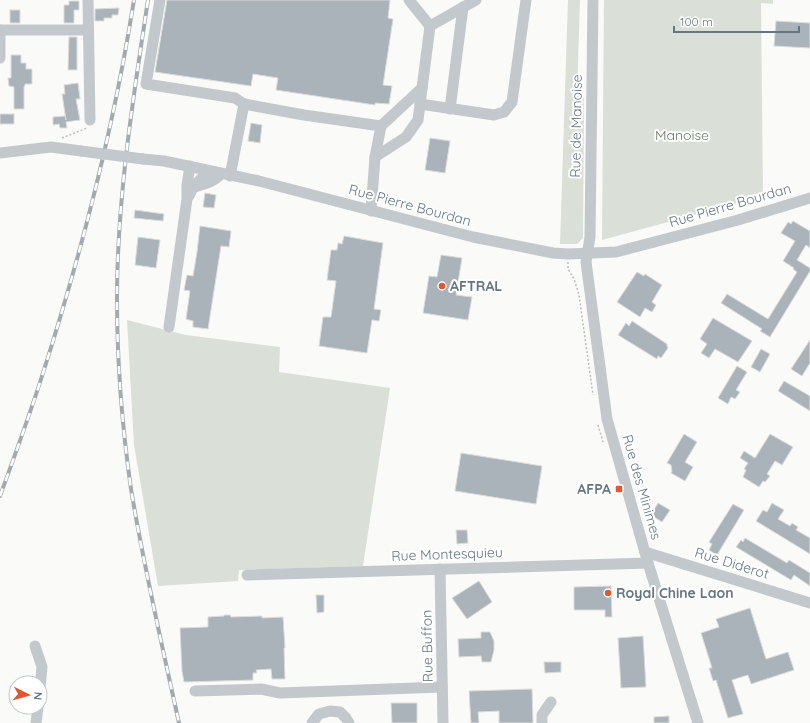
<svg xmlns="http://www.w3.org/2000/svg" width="810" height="723" viewBox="0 0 810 723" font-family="Quicksand,sans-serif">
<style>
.green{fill:#dadfd7}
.building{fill:#aab3b9;stroke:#dcdcda}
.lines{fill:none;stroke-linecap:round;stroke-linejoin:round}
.path{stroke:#bbbfc2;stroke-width:1.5;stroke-dasharray:2 2;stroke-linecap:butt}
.minor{stroke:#c3c8cc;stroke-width:11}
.rail-casing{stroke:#a2aab0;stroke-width:4}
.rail{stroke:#fff;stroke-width:2.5;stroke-dasharray:8;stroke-linecap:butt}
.minor-bridge{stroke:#c3c8cc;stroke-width:11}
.poi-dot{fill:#e4572e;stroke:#fff;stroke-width:1.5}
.labels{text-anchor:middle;stroke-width:4;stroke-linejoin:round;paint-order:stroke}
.street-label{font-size:14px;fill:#657683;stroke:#fff}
.park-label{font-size:14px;fill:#687a64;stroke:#fff}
.poi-label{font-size:14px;font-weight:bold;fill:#657683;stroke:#fff;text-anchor:start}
</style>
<rect width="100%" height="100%" fill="#fafaf8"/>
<!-- green -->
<g class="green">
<polygon points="568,0 580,0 577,96 584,97 583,238 577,244 560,244"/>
<polygon points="604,0 773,0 773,4 761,3 763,196 602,240"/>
<polygon points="127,320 186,335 280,347 279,372 390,388 363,566 239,570 238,581 158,586 134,445"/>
</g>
<!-- building -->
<g class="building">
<polygon points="167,0 390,0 388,18 393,19 383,85 392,86 389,104 375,103 375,105 276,90 278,78 253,74 251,86 155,72"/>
<polygon points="69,1 79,1 79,10 74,10 74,23 64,23 64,5 69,5"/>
<polygon points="119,8 118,15 112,15 112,18 104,18 104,21 95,21 95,9"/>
<rect x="10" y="10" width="10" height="13"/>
<polygon points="776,21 810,23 810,48 774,46"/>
<polygon points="69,37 77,37 77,70 68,70"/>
<polygon points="11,55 21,55 21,63 26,63 26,69 32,69 32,84 25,84 25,86 24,86 24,109 14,109 14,87 9,86 8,78 11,78"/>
<polygon points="78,83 80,99 76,99 80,120 66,122 67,128 60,128 59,124 53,125 53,117 65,116 66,120 62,94 65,94 64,85"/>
<rect x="0" y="114" width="14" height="10"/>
<polygon points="251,123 262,125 260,143 248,141"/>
<polygon points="430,138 450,141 445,173 425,170"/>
<polygon points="205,193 216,195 214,208 203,207"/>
<polygon points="135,210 164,214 163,221 134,218"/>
<polygon points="793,221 810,231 810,248 806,245 797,260 810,268 810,271 770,337 760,331 762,329 721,303 727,294 768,319 797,272 793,269 794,268 783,261 795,241 781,233 788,222 791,224"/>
<polygon points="200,226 231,231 229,247 221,246 208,329 193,327 193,321 186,319 190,291 184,290 187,275 193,276 197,252"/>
<polygon points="344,236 383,243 374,309 381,310 379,321 372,320 367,353 319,346 323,317 331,317 336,281 327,280 331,250 337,250 338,243 342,244"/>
<polygon points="138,237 160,240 156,268 135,265"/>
<polygon points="441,255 462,258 456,295 472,297 468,320 423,313 429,276 437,277"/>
<polygon points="637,272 644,276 645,274 662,285 652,302 656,305 652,312 645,308 640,317 617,302"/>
<polygon points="713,318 752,341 738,362 715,349 709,358 701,353 707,344 700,339"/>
<polygon points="632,321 667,344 667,346 668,348 661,358 658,356 657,359 618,335 626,323 629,326"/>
<polygon points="810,340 810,363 802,376 791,369"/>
<polygon points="761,349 770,354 760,372 751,367"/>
<polygon points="737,366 747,372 736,390 740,392 735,399 731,397 728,404 718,398"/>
<polygon points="784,381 810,396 810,411 778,391"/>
<polygon points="684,434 697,442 685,462 693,467 685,481 671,473 672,471 671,465 667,463"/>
<polygon points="770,434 793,447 782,465 775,461 767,474 770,476 765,482 763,481 759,487 743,477 746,470 744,469 748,463 740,458 744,451 755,458"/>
<polygon points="461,453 542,466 536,504 455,491"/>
<polygon points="658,503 670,510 662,522 651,515"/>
<polygon points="772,503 784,510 778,519 790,526 792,523 798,527 796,530 810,538 810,554 756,521 763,510 767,512"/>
<polygon points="733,504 744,510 717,555 709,550 712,544 709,542"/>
<polygon points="456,530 467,530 468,543 457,544"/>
<polygon points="745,538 787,563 789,560 810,573 810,586 794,575 791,580 736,547 741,540 743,542"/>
<polygon points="479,581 492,602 467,619 452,598"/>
<polygon points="611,586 612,617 605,617 605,610 574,610 574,587"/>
<polygon points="316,595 324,595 324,612 317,613"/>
<polygon points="750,608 766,659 788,652 794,670 751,684 748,675 732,680 743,714 728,718 716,680 713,681 709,668 712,668 701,633 719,627 716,619"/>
<polygon points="224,615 230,615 231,617 262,616 262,618 283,617 285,648 284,648 285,679 272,679 271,669 256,670 257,673 253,673 253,680 184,682 182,671 180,628 208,627 208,617 224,616"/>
<polygon points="481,632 490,632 494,641 494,650 491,662 482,662 481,656 459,657 458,639 481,638"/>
<polygon points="643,636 646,687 621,688 618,638"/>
<polygon points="544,662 561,662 561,672 545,673"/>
<polygon points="532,689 533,723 499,723 499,711 478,712 479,723 471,723 469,691"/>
<polygon points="391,703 417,703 417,723 392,723"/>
<polygon points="669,716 669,723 654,723 654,717"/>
</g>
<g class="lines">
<!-- path -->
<g class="path">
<polyline points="62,138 87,128"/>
<polyline points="568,262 568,269 574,279 579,295 593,395"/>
<polyline points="598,425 603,442"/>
</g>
<!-- minor -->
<g class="minor">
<polyline points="88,0 90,120"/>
<polyline points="160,0 146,84 235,98 244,104 304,115 381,126 375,157 371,211"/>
<polyline points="409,0 430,26"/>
<polyline points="593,0 590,237 586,262 607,419 648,563 698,723"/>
<polyline points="0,30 88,30"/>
<polyline points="0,30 0,58"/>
<polyline points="420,104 494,115 504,112 512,102 526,0"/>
<polyline points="450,109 463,7"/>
<polyline points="381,126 422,88"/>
<polyline points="0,153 51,147 81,151"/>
<polyline points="375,157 406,137 418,120 430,26 476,0"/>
<polyline points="143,159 164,161 259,181 473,237 553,253 568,254 616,252 738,220 810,198"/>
<polyline points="230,176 244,104"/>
<path d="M194,187C204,184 214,182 221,174"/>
<polyline points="189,196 193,187 204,176 205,170"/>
<polyline points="169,327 187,199 187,185 190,166"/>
<polyline points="645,552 810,603"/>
<polyline points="440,569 443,723"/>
<polyline points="247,575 648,563"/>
<polyline points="35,646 42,667 40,688"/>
<polyline points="195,691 261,689 280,693 442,687"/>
<polyline points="36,723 38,707"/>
<polyline points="312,723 319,714 330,711 340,712 346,718 349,723"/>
<polyline points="542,723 542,715 551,702"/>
</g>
<!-- rail casing -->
<g class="rail-casing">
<g id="rail">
<path d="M148,0C133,99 117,198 117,299C117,363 122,426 131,489C144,568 162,645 179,723"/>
<path d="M0,496C15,455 30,414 43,373C82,251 114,126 134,0"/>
</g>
</g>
<!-- rail -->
<use href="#rail" class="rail"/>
<!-- minor-bridge -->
<polyline class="minor-bridge" points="81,151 143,159"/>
</g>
<!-- markers -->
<g class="poi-dot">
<circle cx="442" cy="286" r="4"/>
<rect x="615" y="485" width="8" height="8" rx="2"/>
<circle cx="608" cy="593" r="4"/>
</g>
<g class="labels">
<!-- street labels -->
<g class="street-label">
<text transform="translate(576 126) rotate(-89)" y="5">Rue de Manoise</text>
<text transform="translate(410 205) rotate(15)" y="5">Rue Pierre Bourdan</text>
<text transform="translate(730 205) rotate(-16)" y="5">Rue Pierre Bourdan</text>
<text transform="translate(642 487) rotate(74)" y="5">Rue des Minimes</text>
<text transform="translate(447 554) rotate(-2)" y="5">Rue Montesquieu</text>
<text transform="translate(732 563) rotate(17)" y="5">Rue Diderot</text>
<text transform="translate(427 646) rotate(-91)" y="5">Rue Buffon</text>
</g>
<!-- park labels -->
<g class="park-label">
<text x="682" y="140">Manoise</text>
</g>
<!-- poi labels -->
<g class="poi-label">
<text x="450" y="291">AFTRAL</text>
<text x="611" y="494" text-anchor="end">AFPA</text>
<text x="616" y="598">Royal Chine Laon</text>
</g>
</g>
<!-- north arrow -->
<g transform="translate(28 695) rotate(96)"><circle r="19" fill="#ffffff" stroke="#c1c8cd"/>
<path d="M0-3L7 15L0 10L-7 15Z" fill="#e4572e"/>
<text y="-6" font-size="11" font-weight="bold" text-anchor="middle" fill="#657683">N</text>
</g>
<!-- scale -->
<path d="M674 26v6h125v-6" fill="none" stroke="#657683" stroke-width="2"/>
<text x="680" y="26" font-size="12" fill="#657683" stroke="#ffffff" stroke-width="3" paint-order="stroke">100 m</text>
</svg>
